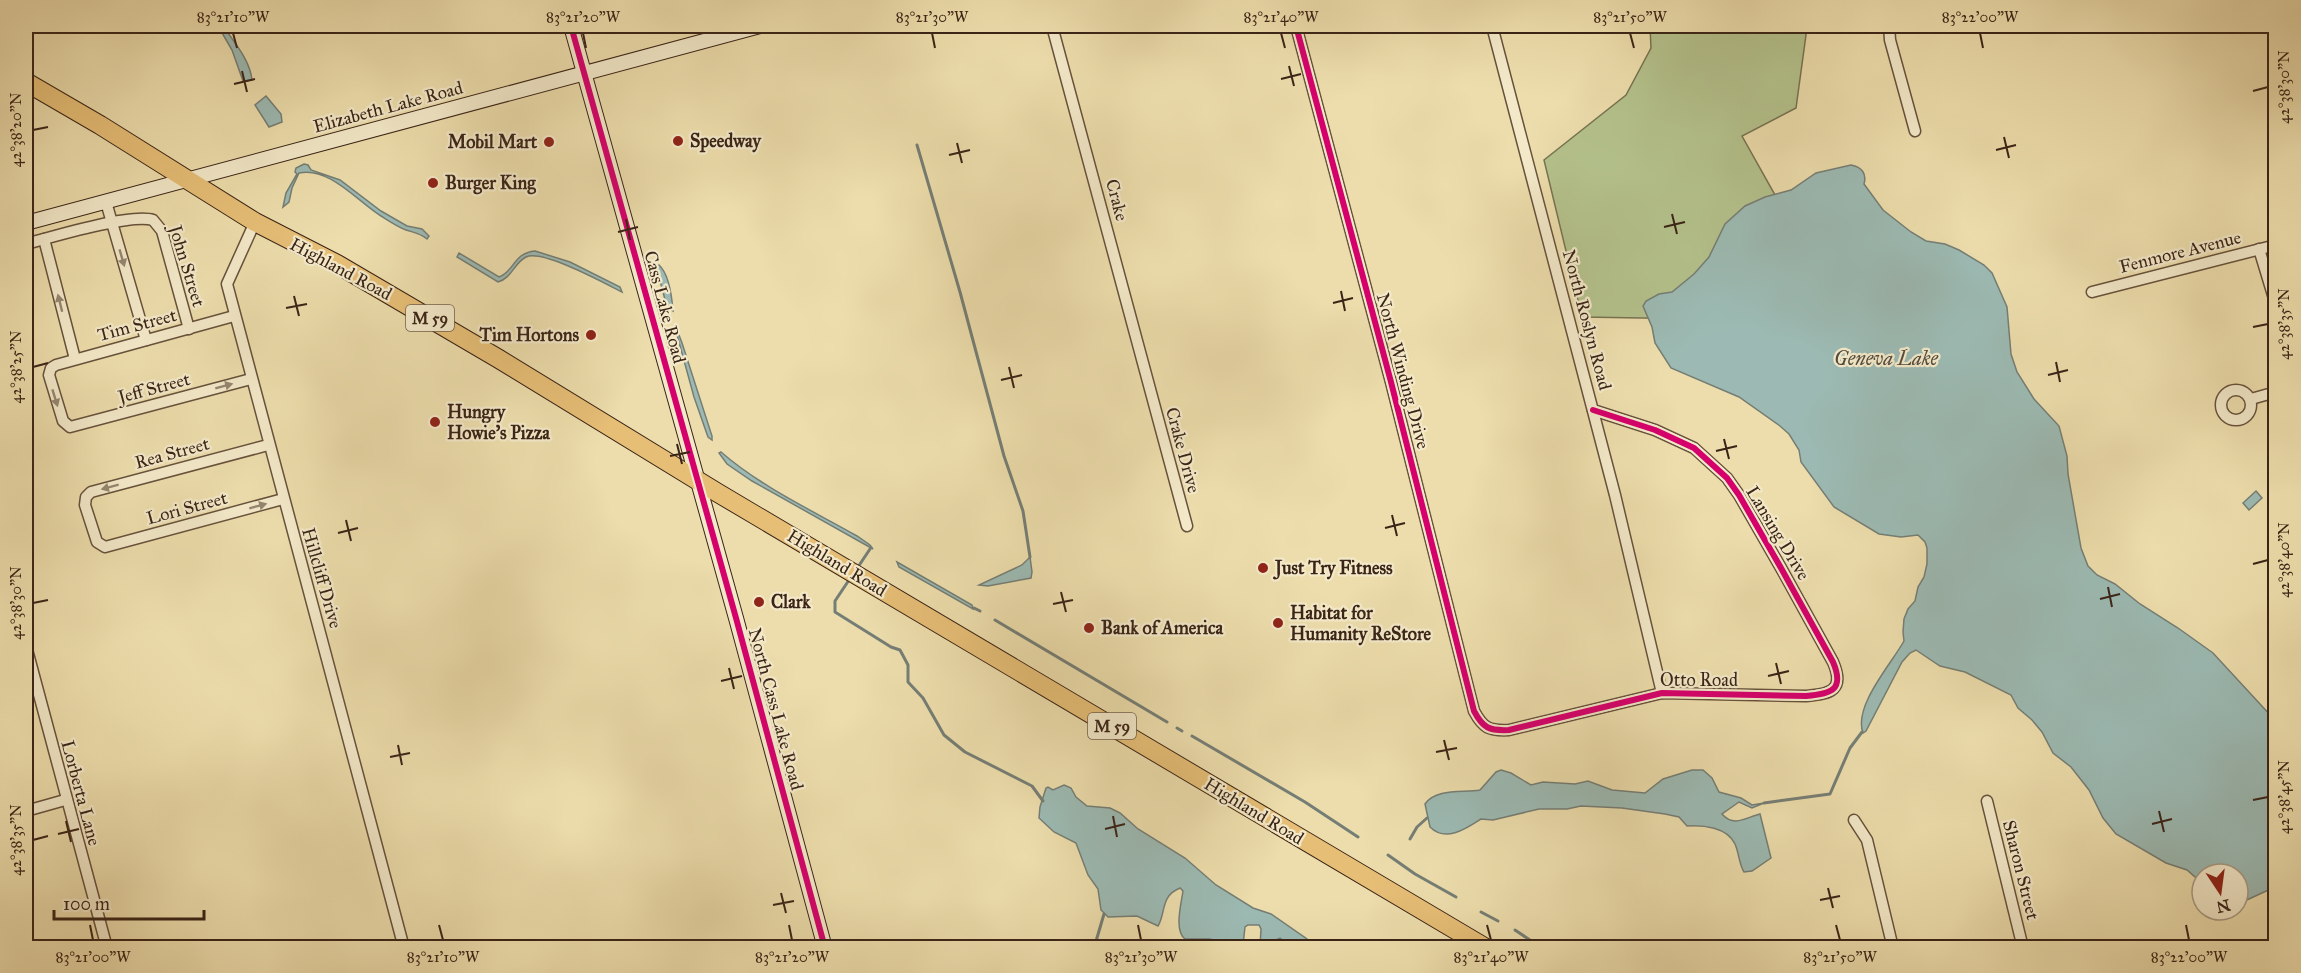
<svg xmlns="http://www.w3.org/2000/svg" width="2301" height="973" viewBox="0 0 2301 973" font-family="'IM FELL Great Primer',serif">
<style>
.green{fill:#b4c28c;stroke:#777352;stroke-width:1.5}
.water{fill:#9cbab3;stroke:#757e75;stroke-width:1.5}
.lines{fill:none;stroke-linecap:round;stroke-linejoin:round}
.stream{stroke:#757e75;stroke-width:3}
.street-casing{stroke:#67523c;stroke-width:13}
.secondary-casing{stroke:#3a2417;stroke-width:16}
.highway-casing{stroke:#3a2417;stroke-width:20}
.street{stroke:#f3e9c9;stroke-width:10}
.secondary{stroke:#f3e9c9;stroke-width:14}
.highway{stroke:#e6be76;stroke-width:18}
.cycleway-casing{stroke:#f3e9c9;stroke-width:10}
.cycleway{stroke:#d6006c;stroke-width:6}
.oneway{fill:#968670}
.ticks{fill:none;stroke:#3a2417;stroke-width:2}
.poi-dot{fill:#8f2418;stroke:#f3e9c9;stroke-width:2}
.labels{text-anchor:middle;stroke-width:4.5;stroke-linejoin:round;paint-order:stroke}
.shield{fill:#f3e9c9;stroke:#725f4c;stroke-width:1.5}
.shield-label{font-size:16px;font-weight:bold;fill:#3a2417}
.street-label{font-size:18px;fill:#3a2417;stroke:#f3e9c9}
.poi-label{font-size:18px;font-weight:bold;fill:#3a2417;stroke:#f3e9c9;text-anchor:start}
.water-label{font-size:20px;font-style:italic;fill:#524a3e;stroke:#f3e9c9}
.neatline{fill:none;stroke:#3a2417;stroke-width:2}
.ticks-label{font-size:15px;text-anchor:middle;fill:#3a2417}
</style>
<rect width="100%" height="100%" fill="#edddac"/>
<filter id="stains"><feTurbulence type="fractalNoise" baseFrequency=".00333" numOctaves="4"/><feColorMatrix values="0 0 0 0 .2 0 0 0 0 .09 0 0 0 0 .02 0 0 0 .5 -.17"/></filter>
<radialGradient id="worn" r=".72"><stop offset=".6" stop-color="#630" stop-opacity="0"/><stop offset="1" stop-color="#630" stop-opacity=".3"/></radialGradient>
<!-- green -->
<polygon class="green" points="1650,26 1804,26 1806,35 1796,108 1742,136 1784,211 1702,319 1582,317 1544,160 1626,95 1651,48"/>
<!-- water -->
<g class="water">
<path d="M218,26H223C234,42 250,60 252,80L243,81L232,50Z"/>
<polygon points="266,96 281,114 282,122 269,127 255,105"/>
<path d="M304,164L308,165L311,170L340,180L381,211L407,226L422,229L429,236L427,239C420,233 415,233 406,230C398,227 389,221 381,216C358,202 329,166 299,173L292,188L289,202L283,207L286,193L297,174L295,172L296,168Z"/>
<path d="M1851,165C1862,167 1867,174 1864,184L1883,210L1911,232L1926,241L1945,244L1959,250L1984,265L1992,273L2007,307L2011,354L2017,372L2034,399L2059,426L2067,456L2068,474L2081,548L2088,566L2097,575L2115,584L2140,604L2178,628L2213,653L2272,717L2276,722L2275,887L2238,904V874H2202V883L2187,870L2166,863L2116,834L2103,818L2089,790L2071,767L2053,753L2042,732L2032,720L2018,708L2011,695L1965,672L1940,666L1916,650L1910,653L1902,662L1866,731L1863,733C1853,706 1892,663 1904,641L1903,632L1904,619L1908,609L1915,601L1918,587L1924,577L1927,564V548L1925,542L1918,535L1901,537L1879,534L1834,507L1801,462L1799,450L1789,434L1780,426L1739,397L1671,368L1655,343L1652,327L1643,306L1646,301L1659,294L1672,292L1694,274L1709,257L1725,224L1745,206L1765,197L1791,190L1816,173Z"/>
<path d="M535,251L570,262L620,287L622,292C604,283 542,249 526,257C514,263 512,278 498,282L457,257L459,253L499,277C515,271 513,253 535,251Z"/>
<path d="M659,265C669,274 672,298 673,311L667,307L656,266Z"/>
<polygon points="677,335 679,335 682,343 712,436 712,440 708,437 694,397"/>
<path d="M721,452C760,486 811,510 857,536L870,545L873,549L752,481L727,464L719,453Z"/>
<polygon points="2256,491 2262,498 2249,510 2243,503"/>
<polygon points="1030,557 1032,572 1031,578 988,586 979,585 1022,565"/>
<polygon points="897,562 972,605 973,609 899,567"/>
<path d="M1501,770L1511,773L1531,785L1543,782L1575,784L1588,781L1612,790L1645,793L1663,779L1692,770H1703L1712,778L1719,792L1741,798L1752,805L1764,803L1752,808L1739,802L1722,814C1734,828 1747,817 1760,814L1771,858L1752,871L1744,872C1739,864 1739,853 1735,844C1727,827 1703,825 1687,826L1679,817L1665,814L1622,808L1581,806L1567,809H1539L1493,820L1481,819C1467,828 1446,843 1430,827L1425,804C1436,788 1463,793 1480,790L1496,772Z"/>
<path d="M1064,785L1071,788L1076,797L1087,806L1110,808L1120,813L1138,829L1185,858L1216,885L1253,908L1271,914L1307,939L1308,947H1291L1280,938L1260,947L1261,929L1259,925H1248L1245,927L1243,945L1209,939H1185C1174,930 1181,905 1183,891L1180,888C1160,896 1166,913 1158,926L1137,916L1108,917L1101,910L1098,889L1088,875L1076,843L1054,832L1039,818L1040,807L1046,788L1048,787L1053,790Z"/>
</g>
<g class="lines">
<!-- stream -->
<g class="stream">
<polyline points="917,145 960,292 1004,456 1023,511 1030,557"/>
<polyline points="858,567 870,549"/>
<polyline points="849,580 835,601 835,612 891,647 900,650 908,665 908,682 923,698 944,735 965,752 1032,786 1043,801"/>
<polyline points="974,608 980,611"/>
<polyline points="995,620 1167,722"/>
<polyline points="1177,728 1182,731"/>
<polyline points="1192,736 1305,802 1358,837"/>
<polyline points="1764,803 1830,794 1850,748 1862,732"/>
<polyline points="1410,839 1417,827 1427,818"/>
<polyline points="1388,855 1415,874 1456,897"/>
<polyline points="1481,912 1498,921"/>
<polyline points="1515,930 1542,948"/>
<polyline points="1094,948 1104,914"/>
</g>
<!-- street casing -->
<g class="street-casing">
<g id="street">
<polyline points="714,26 717,38"/>
<polyline points="1052,26 1187,526"/>
<path d="M1296,26L1391,382L1474,711C1483,728 1489,731 1509,730L1662,693L1806,696C1831,694 1845,690 1833,662L1781,568L1739,495L1727,478L1694,448L1655,430L1593,410"/>
<polyline points="1492,26 1615,495 1662,693"/>
<polyline points="1889,26 1890,40 1915,131"/>
<polyline points="106,202 146,340"/>
<polyline points="255,222 227,284 404,948"/>
<polyline points="44,239 75,359"/>
<path d="M26,244C51,237 131,213 153,220L162,231L189,329"/>
<polyline points="2259,249 2276,305"/>
<polyline points="2092,292 2276,245"/>
<polyline points="234,316 56,365 51,368 49,375 63,421 70,427 251,379"/>
<circle cx="2236" cy="405" r="15"/>
<polyline points="2251,399 2276,392"/>
<polyline points="268,445 91,492 86,497 85,505 97,542 105,547 283,499"/>
<polyline points="26,646 107,948"/>
<polyline points="1987,801 2023,948"/>
<polyline points="26,811 65,800"/>
<polyline points="1854,820 1867,840 1893,948"/>
</g>
</g>
<!-- secondary casing -->
<g class="secondary-casing">
<g id="secondary">
<polyline points="571,26 736,618 825,948"/>
<polyline points="26,223 760,26"/>
</g>
</g>
<!-- highway casing -->
<g class="highway-casing">
<polyline id="highway" points="26,82 100,125 255,222 337,264 499,359 718,493 1486,948"/>
</g>
<!-- street -->
<use href="#street" class="street"/>
<!-- secondary -->
<use href="#secondary" class="secondary"/>
<!-- highway -->
<use href="#highway" class="highway"/>
<!-- cycleway casing -->
<g class="cycleway-casing">
<g id="cycleway">
<polyline points="571,26 736,618 825,948"/>
<path d="M1296,26L1391,382L1474,711C1483,728 1489,731 1509,730L1662,693L1806,696C1831,694 1845,690 1833,662L1781,568L1739,495L1727,478L1694,448L1655,430L1593,410"/>
</g>
</g>
<!-- cycleway -->
<use href="#cycleway" class="cycleway"/>
</g>
<!-- one-way arrows -->
<defs><path id="oneway-solid" d="M-6-.8H1V-3.2L6.5 0L1 3.2V.8H-6Z" transform="scale(1.5)"/></defs>
<g class="oneway">
<use href="#oneway-solid" transform="translate(122 258) rotate(74)"/>
<use href="#oneway-solid" transform="translate(60 303) rotate(-104)"/>
<use href="#oneway-solid" transform="translate(224 386) rotate(-15)"/>
<use href="#oneway-solid" transform="translate(55 398) rotate(73)"/>
<use href="#oneway-solid" transform="translate(110 487) rotate(165)"/>
<use href="#oneway-solid" transform="translate(258 506) rotate(-15)"/>
</g>
<!-- ticks -->
<path class="ticks" d="M233,33L237,48M583,33L586,48M932,33L935,48M1281,33L1285,48M1630,33L1634,48M1980,33L1983,48M1289,66L1294,86M242,71L247,92M1281,79L1301,74M234,84L255,79M2253,91L2268,87M33,130L48,127M2004,137L2009,158M957,143L962,163M1996,150L2016,145M949,155L970,150M1672,214L1677,234M626,219L630,240M1664,227L1685,222M618,232L638,227M1341,291L1345,311M294,296L299,316M1333,303L1353,298M286,308L307,304M2253,327L2268,324M2056,362L2060,382M33,367L48,363M1009,367L1014,388M2048,375L2068,370M1001,380L1022,375M1724,439L1729,459M677,444L682,464M1716,451L1737,446M670,456L690,452M1392,515L1397,536M346,520L351,541M1385,528L1405,523M338,533L358,528M2253,564L2268,560M2108,587L2112,607M1061,592L1066,612M2100,599L2120,594M33,603L48,600M1053,604L1073,600M1776,663L1781,684M729,668L734,689M1768,676L1789,671M721,681L742,676M1444,740L1449,760M398,745L402,765M1436,752L1457,748M390,757L410,753M2253,800L2268,797M2159,811L2164,832M1113,816L1117,837M66,821L71,842M2152,824L2172,819M1105,829L1125,824M58,834L79,829M33,840L48,836M1828,888L1833,908M781,893L786,913M1820,900L1840,896M773,905L794,901M90,925L93,940M439,925L443,940M789,925L792,940M1138,925L1141,940M1487,925L1491,940M1836,925L1840,940M2186,925L2189,940"/>
<!-- markers -->
<g class="poi-dot">
<circle cx="678" cy="141" r="6"/>
<circle cx="549" cy="142" r="6"/>
<circle cx="433" cy="183" r="6"/>
<circle cx="591" cy="335" r="6"/>
<circle cx="435" cy="422" r="6"/>
<circle cx="1263" cy="568" r="6"/>
<circle cx="759" cy="602" r="6"/>
<circle cx="1278" cy="623" r="6"/>
<circle cx="1089" cy="628" r="6"/>
</g>
<g class="labels">
<!-- shield labels -->
<g class="shield">
<rect x="406" y="305" width="48" height="26" rx="4.5"/>
<rect x="1088" y="713" width="48" height="26" rx="4.5"/>
</g>
<g class="shield-label">
<text x="430" y="324">M 59</text>
<text x="1112" y="732">M 59</text>
</g>
<!-- street labels -->
<g class="street-label">
<text transform="translate(388 107) rotate(-15)" y="6">Elizabeth Lake Road</text>
<text transform="translate(1117 200) rotate(75)" y="6">Crake</text>
<text transform="translate(2180 252) rotate(-14)" y="6">Fenmore Avenue</text>
<text transform="translate(187 266) rotate(73)" y="6">John Street</text>
<text transform="translate(341 269) rotate(28)" y="6">Highland Road</text>
<text transform="translate(665 307) rotate(75)" y="6">Cass Lake Road</text>
<text transform="translate(1587 320) rotate(75)" y="6">North Roslyn Road</text>
<text transform="translate(137 325) rotate(-15)" y="6">Tim Street</text>
<text transform="translate(1403 371) rotate(75)" y="6">North Winding Drive</text>
<text transform="translate(154 388) rotate(-15)" y="6">Jeff Street</text>
<text transform="translate(1183 450) rotate(75)" y="6">Crake Drive</text>
<text transform="translate(172 453) rotate(-15)" y="6">Rea Street</text>
<text transform="translate(187 508) rotate(-15)" y="6">Lori Street</text>
<text transform="translate(1778 533) rotate(59)" y="6">Lansing Drive</text>
<text transform="translate(837 563) rotate(31)" y="6">Highland Road</text>
<text transform="translate(322 578) rotate(74)" y="6">Hillcliff Drive</text>
<text x="1699" y="686">Otto Road</text>
<text transform="translate(776 709) rotate(75)" y="6">North Cass Lake Road</text>
<text transform="translate(81 793) rotate(75)" y="6">Lorberta Lane</text>
<text transform="translate(1254 811) rotate(31)" y="6">Highland Road</text>
<text transform="translate(2021 870) rotate(76)" y="6">Sharon Street</text>
</g>
<!-- poi labels -->
<g class="poi-label">
<text x="690" y="147">Speedway</text>
<text x="537" y="148" text-anchor="end">Mobil Mart</text>
<text x="445" y="189">Burger King</text>
<text x="579" y="341" text-anchor="end">Tim Hortons</text>
<text x="447" y="418">Hungry<tspan x="447" dy="21">Howie's Pizza</tspan></text>
<text x="1275" y="574">Just Try Fitness</text>
<text x="771" y="608">Clark</text>
<text x="1290" y="619">Habitat for<tspan x="1290" dy="21">Humanity ReStore</tspan></text>
<text x="1101" y="634">Bank of America</text>
</g>
<!-- water labels -->
<g class="water-label">
<text x="1886" y="365">Geneva Lake</text>
</g>
</g>
<!-- margin -->
<rect width="2301" height="973" fill="none" stroke="#edddac" stroke-width="66"/>
<!-- north arrow -->
<g transform="translate(2220 892) rotate(167)"><circle r="28" fill="#f3e9c9" stroke="#a99a82" stroke-width="1.5"/>
<path d="M0-4.5L10 22L0 15L-10 22Z" fill="#8f2418"/>
<text y="-9" font-size="16" font-weight="bold" text-anchor="middle" fill="#3a2417">N</text>
</g>
<!-- scale -->
<path d="M54 910v9h150v-9" fill="none" stroke="#3a2417" stroke-width="3"/>
<text x="63" y="910" font-size="18" fill="#3a2417" stroke="#f3e9c9" stroke-width="4.5" paint-order="stroke">100 m</text>
<rect x="33" y="33" width="2235" height="907" class="neatline"/>
<g class="ticks-label">
<text x="233" y="22">83°21'10"W</text>
<text x="583" y="22">83°21'20"W</text>
<text x="932" y="22">83°21'30"W</text>
<text x="1281" y="22">83°21'40"W</text>
<text x="1630" y="22">83°21'50"W</text>
<text x="1980" y="22">83°22'00"W</text>
<text transform="translate(2284 87) rotate(-90)" y="5">42°38'30"N</text>
<text transform="translate(16 130) rotate(-90)" y="5">42°38'20"N</text>
<text transform="translate(2284 324) rotate(-90)" y="5">42°38'35"N</text>
<text transform="translate(16 367) rotate(-90)" y="5">42°38'25"N</text>
<text transform="translate(2284 560) rotate(-90)" y="5">42°38'40"N</text>
<text transform="translate(16 603) rotate(-90)" y="5">42°38'30"N</text>
<text transform="translate(2284 797) rotate(-90)" y="5">42°38'45"N</text>
<text transform="translate(16 840) rotate(-90)" y="5">42°38'35"N</text>
<text x="93" y="962">83°21'00"W</text>
<text x="443" y="962">83°21'10"W</text>
<text x="792" y="962">83°21'20"W</text>
<text x="1141" y="962">83°21'30"W</text>
<text x="1491" y="962">83°21'40"W</text>
<text x="1840" y="962">83°21'50"W</text>
<text x="2189" y="962">83°22'00"W</text>
</g>
<rect width="100%" height="100%" filter="url(#stains)"/>
<rect width="100%" height="100%" fill="url(#worn)"/>
</svg>
